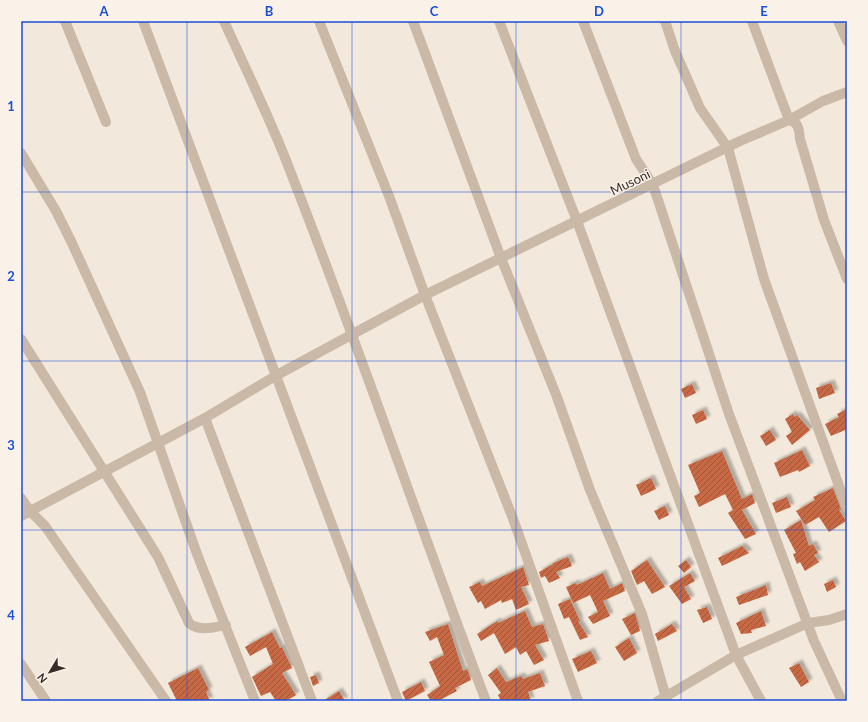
<svg xmlns="http://www.w3.org/2000/svg" width="868" height="722" viewBox="0 0 868 722" font-family="Lato,sans-serif">
<style>
.building{fill:url(#building-hatch);filter:url(#shadow)}
.lines{fill:none;stroke-linecap:round;stroke-linejoin:round}
.minor{stroke:#cab9a7;stroke-width:10}
.grid{fill:none;stroke:#1d4ed8;stroke-width:1;stroke-opacity:0.55}
.labels{text-anchor:middle;stroke-width:3;stroke-linejoin:round;paint-order:stroke}
.street-label{font-size:13px;fill:#372d28;stroke:#faf2e8}
.neatline{fill:none;stroke:#1d4ed8;stroke-width:1.5}
.grid-label{font-size:13px;text-anchor:middle;font-weight:bold;fill:#1d4ed8}
</style>
<defs>
<pattern id="building-hatch" width="6" height="6" patternUnits="userSpaceOnUse"><rect width="6" height="6" fill="#c76944"/><path d="M-1 1l2-2M0 6l6-6M5 7l2-2" fill="none" stroke="#a25739"/></pattern>
<filter id="shadow"><feDropShadow dx="3.5" dy="-3.5" stdDeviation="1" flood-color="#0004"/></filter>
</defs>
<rect width="100%" height="100%" fill="#f2e8db"/>
<!-- building -->
<g class="building">
<polygon points="831,383 835,393 819,399 816,388"/>
<polygon points="692,384 696,393 685,398 681,389"/>
<polygon points="847,409 847,434 845,430 831,436 825,424 839,417 837,414"/>
<polygon points="703,410 707,419 696,424 692,415"/>
<polygon points="793,414 795,417 797,415 810,430 792,445 786,436 792,432 785,419"/>
<polygon points="770,430 776,440 766,446 760,436"/>
<polygon points="802,450 810,466 799,472 798,470 780,477 774,463"/>
<polygon points="722,451 742,499 752,494 755,503 742,510 756,534 745,539 728,513 733,510 725,494 699,507 694,496 700,493 688,465"/>
<polygon points="651,478 656,489 641,496 636,485"/>
<polygon points="833,488 841,509 839,510 846,521 829,532 819,517 805,525 796,511 815,500 813,497"/>
<polygon points="787,497 791,507 776,513 772,503"/>
<polygon points="665,506 669,515 659,520 654,511"/>
<polygon points="801,520 809,546 813,544 818,553 814,555 819,562 805,571 800,562 797,564 793,554 796,553 784,530"/>
<polygon points="742,546 749,553 722,566 718,558"/>
<polygon points="568,557 572,566 556,572 560,578 549,583 545,576 541,578 539,572 553,564 553,563"/>
<polygon points="647,560 665,587 652,594 644,581 637,585 631,571"/>
<polygon points="686,560 691,567 684,573 678,566"/>
<polygon points="523,567 529,585 521,587 529,604 516,610 512,599 502,603 501,600 485,609 481,601 478,603 469,587 480,582 482,586"/>
<polygon points="603,573 610,589 622,583 625,591 603,601 610,616 593,624 588,617 598,612 590,595 573,603 566,587 576,583 577,585"/>
<polygon points="690,573 695,581 684,587 691,599 682,604 669,586"/>
<polygon points="833,580 836,587 827,592 824,584"/>
<polygon points="766,585 768,595 739,605 736,597"/>
<polygon points="570,599 580,621 578,621 588,637 580,640 569,617 564,619 558,604"/>
<polygon points="707,607 712,619 703,623 697,610"/>
<polygon points="525,611 532,627 543,624 549,641 535,645 544,660 534,665 526,651 520,655 516,647 505,654 494,633 481,641 477,634 497,621 498,623"/>
<polygon points="761,611 766,626 751,630 752,633 741,634 736,623"/>
<polygon points="635,613 640,631 631,635 622,619"/>
<polygon points="448,624 463,671 467,669 471,680 455,688 457,691 438,701 431,701 427,695 440,686 429,662 444,655 437,637 430,641 425,632"/>
<polygon points="672,624 677,631 658,641 655,634"/>
<polygon points="272,632 280,648 282,647 292,668 282,673 296,695 286,701 276,701 270,692 261,696 252,677 273,664 266,647 250,656 245,647"/>
<polygon points="629,638 637,653 624,661 615,647"/>
<polygon points="591,651 597,663 578,672 572,659"/>
<polygon points="799,663 809,682 801,687 789,668"/>
<polygon points="198,668 209,690 206,692 210,701 177,701 168,683"/>
<polygon points="497,668 506,682 521,676 523,679 540,673 545,686 528,692 531,701 501,701 498,695 501,693 488,675"/>
<polygon points="316,675 319,683 313,686 310,677"/>
<polygon points="421,682 425,691 406,701 402,692"/>
<polygon points="339,691 345,701 323,701"/>
</g>
<g class="lines">
<!-- minor -->
<g class="minor">
<polyline points="65,21 106,122"/>
<polyline points="143,21 398,701"/>
<path d="M224,21C246,70 270,118 289,168C358,344 419,524 486,701"/>
<polyline points="319,21 389,196 425,295 512,516 578,701"/>
<polyline points="413,21 501,258 557,397 590,490 642,614 667,701"/>
<polyline points="499,21 577,221 736,655 761,701"/>
<polyline points="583,21 636,159 653,185 729,414 814,641 842,701"/>
<polyline points="665,21 675,51 700,108 728,148 764,279 847,508"/>
<path d="M752,21L789,120C799,122 799,130 800,139L824,220L847,279"/>
<polyline points="838,21 847,41"/>
<polyline points="21,153 56,211 71,241 140,392 197,554 255,701"/>
<path d="M21,339L158,557L189,623C199,632 214,627 226,625"/>
<polyline points="205,418 312,701"/>
<polyline points="21,498 30,511 45,526 166,701"/>
<polyline points="21,516 205,418 277,375 425,295 740,141 789,120 823,101 847,92"/>
<polyline points="21,664 46,701"/>
<polyline points="658,701 736,655 808,623 829,620 847,614"/>
</g>
</g>
<!-- grid -->
<path class="grid" d="M187,21V701M352,21V701M516,21V701M681,21V701M21,192H847M21,361H847M21,530H847"/>
<g class="labels">
<!-- street labels -->
<g class="street-label">
<text transform="translate(630 182) rotate(-26)" y="5">Musoni</text>
</g>
</g>
<!-- border -->
<rect width="868" height="722" fill="none" stroke="#faf2e8" stroke-width="44"/>
<!-- north arrow -->
<g transform="translate(50 672) rotate(232)" stroke="#faf2e8" stroke-width="3" paint-order="stroke">
<path d="M0-3L7 15L0 10L-7 15Z" fill="#372d28"/>
<text y="-6" font-size="11" font-weight="bold" text-anchor="middle" fill="#372d28">N</text>
</g>
<rect x="22" y="22" width="824" height="678" class="neatline"/>
<g class="grid-label">
<text x="104" y="16">A</text>
<text x="269" y="16">B</text>
<text x="434" y="16">C</text>
<text x="599" y="16">D</text>
<text x="764" y="16">E</text>
<text x="11" y="111">1</text>
<text x="11" y="281">2</text>
<text x="11" y="450">3</text>
<text x="11" y="620">4</text>
</g>
</svg>
